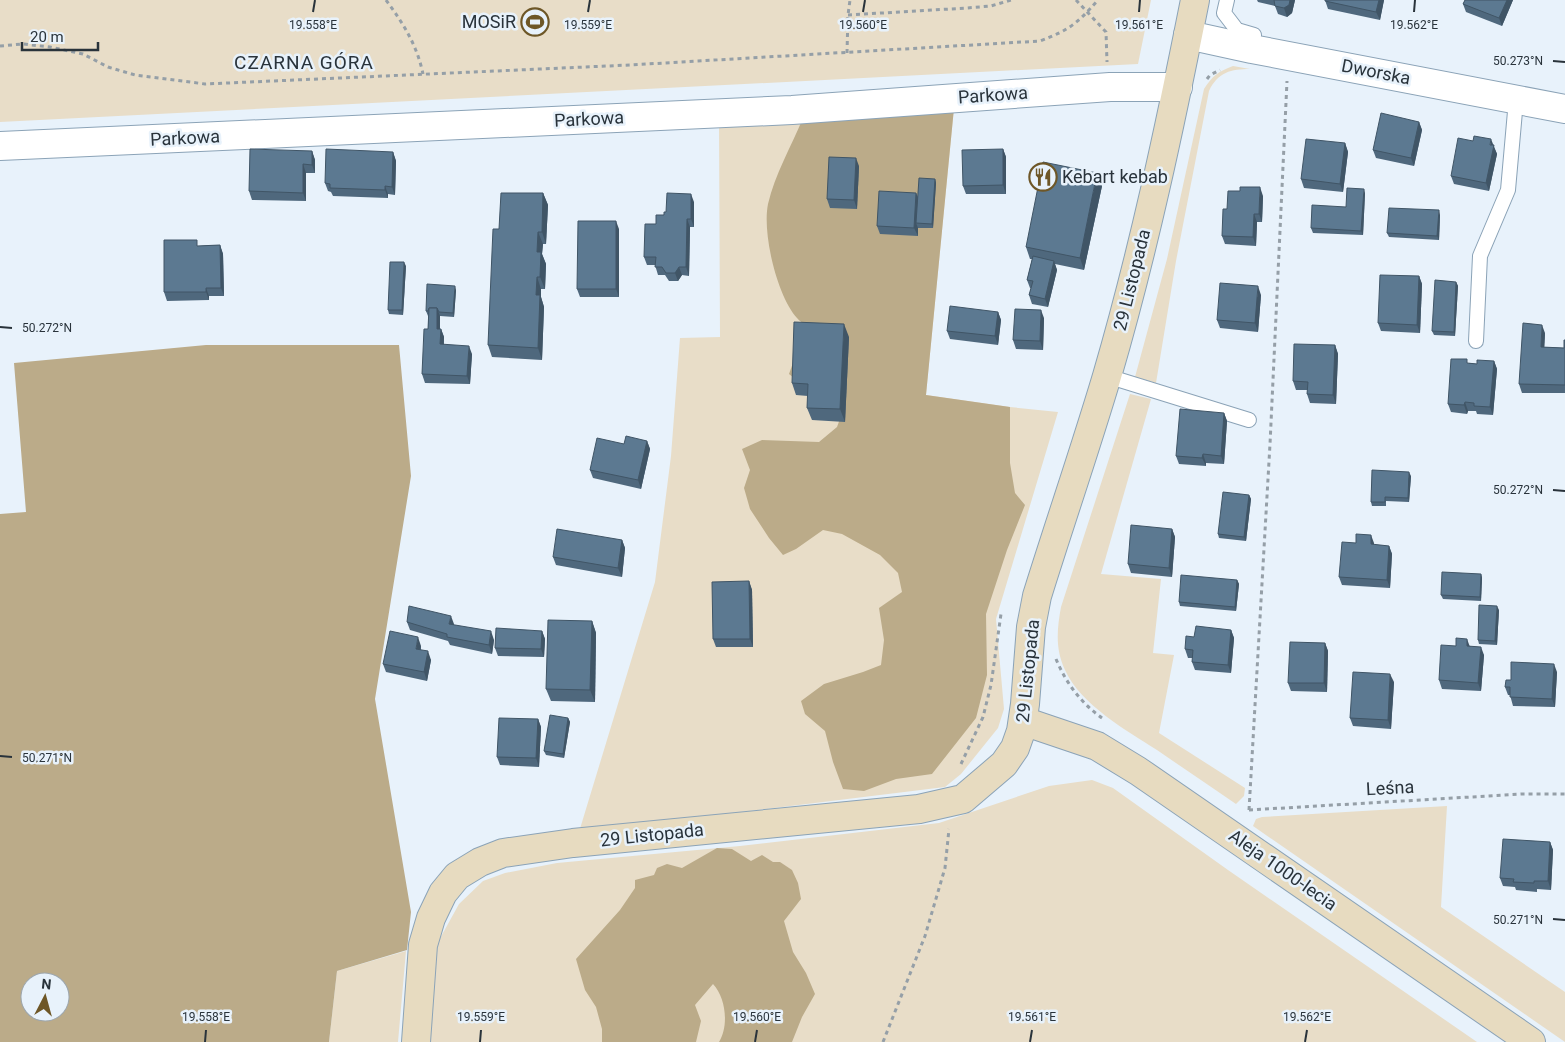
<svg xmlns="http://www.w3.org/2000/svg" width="1565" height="1042" viewBox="0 0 1565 1042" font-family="Roboto,sans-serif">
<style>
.green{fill:#e8ddc8}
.forest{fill:#bbab89;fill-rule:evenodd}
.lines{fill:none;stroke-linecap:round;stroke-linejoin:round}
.lane-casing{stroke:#8ba3b7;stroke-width:16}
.street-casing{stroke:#8ba3b7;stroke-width:30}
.secondary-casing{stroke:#8ba3b7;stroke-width:30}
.path{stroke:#959fa7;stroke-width:3;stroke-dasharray:4 4;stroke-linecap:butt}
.lane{stroke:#fff;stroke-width:14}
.street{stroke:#fff;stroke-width:28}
.secondary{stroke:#e7dbc0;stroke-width:28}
.wall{fill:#4f687d}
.shaded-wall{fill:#405566}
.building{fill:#5c7991;stroke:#405566}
.ticks{fill:none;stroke:#29333b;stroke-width:2}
.labels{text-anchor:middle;stroke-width:5;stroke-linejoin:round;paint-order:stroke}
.poi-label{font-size:18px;fill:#29333b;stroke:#e8f2fb;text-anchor:end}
.street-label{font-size:18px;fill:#29333b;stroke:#e8f2fb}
.neighbourhood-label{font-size:19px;letter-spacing:1px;fill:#29333b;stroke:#e8f2fb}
.ticks-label{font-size:12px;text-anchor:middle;fill:#29333b;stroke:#e8f2fb;stroke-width:5;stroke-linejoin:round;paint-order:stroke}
</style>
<rect width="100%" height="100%" fill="#e8f2fb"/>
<!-- green -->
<g class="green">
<polygon points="0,0 1151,0 1138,64 0,122"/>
<path d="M1233,66L1250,69C1231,69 1218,72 1209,91L1176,261L1156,383L1135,377L1167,259L1204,89C1212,76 1219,71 1233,66Z"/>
<polygon points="954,108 926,395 1010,407 1058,412 996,619 1004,709 998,728 961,774 945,787 579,832 655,582 671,456 680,338 720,337 719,120"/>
<path d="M1130,394L1151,399L1101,574L1161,579L1153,653L1174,655L1159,733L1245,788L1244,796L1236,804C1210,786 1183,768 1157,750C1126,730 1081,705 1065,670C1055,649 1057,629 1061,607Z"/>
<polygon points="1092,780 1113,788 1228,870 1477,1042 428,1042 433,961 438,942 459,904 483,881 505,873 557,863 740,846 939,823 1049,786"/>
<polygon points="1447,806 1441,907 1565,992 1565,1042 1253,826 1256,819 1262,817"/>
<polygon points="406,951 398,1042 329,1042 337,971"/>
</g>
<!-- forest -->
<g class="forest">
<path d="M954,108L926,395L1010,407V463L1015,493L1025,505L1007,550L986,614L987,675L976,718L932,774L896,779L864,791L843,789L833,762L825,731L805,714L801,701L824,684L863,672L881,665L884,640L879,608L902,592L898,573L880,555L842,534L823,530L796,549L783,555L769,538L750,509L744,488L750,470L742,449L762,440L819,442L837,427L841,416L789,374L794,360L819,332C812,328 802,324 797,318C777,296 762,233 768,204C775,174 791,147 803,118Z"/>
<path d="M206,345H399L411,476L375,699L411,912L407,950L337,971L329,1042H0V514L26,512L14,363ZM30,982H60V1012H30Z"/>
<path d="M717,848L732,849L751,861L762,855L773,862H780L792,870L798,883L801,899L784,921L793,952L806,973L815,994L802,1017L792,1042H719C729,1026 726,998 713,984L695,1005L701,1021L696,1042H602V1029L596,1007L585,990L576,959L620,910L635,888V880L654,875L657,868L667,864L682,868Z"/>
</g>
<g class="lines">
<!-- lane casing -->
<g class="lane-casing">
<g id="lane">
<polyline points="1227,0 1224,13 1237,30 1254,35 1252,49"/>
<polyline points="1476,341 1480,256 1508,190 1516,100"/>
<polyline points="1107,376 1249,420"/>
</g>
</g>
<!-- street casing -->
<g class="street-casing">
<g id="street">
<polyline points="1188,35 1252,49 1565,109"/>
<polyline points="0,146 792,110 1110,87 1178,87"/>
</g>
</g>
<!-- secondary casing -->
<g class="secondary-casing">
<g id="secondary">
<polyline points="1023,721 1097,746 1138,771 1531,1042"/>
<path d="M416,1042L423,945L431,918L443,893L457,876L480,862L503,853L573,843L919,809L963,799L1004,764L1015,748L1021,731L1025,704L1031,627L1037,596C1060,522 1085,450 1107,376C1143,253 1170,126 1195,0"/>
</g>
</g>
<!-- path -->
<g class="path">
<path d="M386,0C403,23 417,45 423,74"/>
<polyline points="1076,0 1106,32 1107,62"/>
<polyline points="848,15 967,8 991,6 1011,0"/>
<path d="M0,46L23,44L50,47L83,54L108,67L135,75L205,84L630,65L1040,41C1069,30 1077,24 1098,0"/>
<polyline points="847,53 848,15 850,0"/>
<polyline points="1207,79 1210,75 1220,70"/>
<path d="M1056,659C1066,683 1081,703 1102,718"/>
<polyline points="961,764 983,717 991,685 1001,614"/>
<polyline points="1249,810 1270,444 1287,81"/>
<polyline points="1249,810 1522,794 1565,794"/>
<polyline points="883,1042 925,936 945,868 949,829"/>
</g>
<!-- lane -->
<use href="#lane" class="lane"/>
<!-- street -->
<use href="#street" class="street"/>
<!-- secondary -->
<use href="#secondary" class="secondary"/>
</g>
<!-- wall -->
<g class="wall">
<polygon points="1257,0 1295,0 1292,13 1287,17 1278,14 1275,6 1258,2"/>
<polygon points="1325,0 1384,0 1380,20 1328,9"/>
<polygon points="1465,0 1513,0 1502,26 1466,12 1463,4"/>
<polygon points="1419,122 1422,130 1414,166 1376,158 1373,150"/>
<polygon points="1345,143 1348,152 1343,192 1304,188 1301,179"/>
<polygon points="1493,145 1497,154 1489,191 1454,184 1451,176"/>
<polygon points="1003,149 1006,157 1006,194 966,194 963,186"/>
<polygon points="312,151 315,160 315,173 306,173 306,201 252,200 249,191"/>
<polygon points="393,152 396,161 395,195 388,194 388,198 333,196 331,192 328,191 325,183"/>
<polygon points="859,166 857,209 830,208 827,199"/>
<polygon points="935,179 936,183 933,228 918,228 918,236 880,234 877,226 916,193 918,197"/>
<polygon points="1102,186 1084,270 1055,264 1057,270 1048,307 1032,304 1029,295 1031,288 1030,288 1027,280 1032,259 1030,259 1026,247"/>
<polygon points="543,193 548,205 546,244 543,244 542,254 546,264 545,289 541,289 541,297 544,307 542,360 492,357 488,345 499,229"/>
<polygon points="1365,193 1363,235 1313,233 1311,228 1346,207"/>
<polygon points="1263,196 1262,222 1257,222 1256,246 1225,244 1222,236 1227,209"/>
<polygon points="694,202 694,227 690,227 689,276 682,275 678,281 669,281 665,275 658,275 655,265 647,265 644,257 656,224 666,212"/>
<polygon points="1440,215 1439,240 1389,237 1387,233"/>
<polygon points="619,229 619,297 580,297 577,289"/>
<polygon points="220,245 223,254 224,296 209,296 209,300 167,301 164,292 199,246"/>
<polygon points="406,266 403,315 389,314 388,310"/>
<polygon points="1419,276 1422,284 1420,333 1381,331 1378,323"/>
<polygon points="1456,282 1458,286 1455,336 1434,335 1432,331"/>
<polygon points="456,290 454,317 440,316 440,329 441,329 444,337 444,345 472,354 470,384 425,383 422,374 428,329 428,316 426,311"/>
<polygon points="1261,295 1258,332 1220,328 1217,320"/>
<polygon points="998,312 1001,320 998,345 950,339 947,331"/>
<polygon points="1044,318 1043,350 1016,349 1013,340"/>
<polygon points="1545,333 1544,347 1564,348 1565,340 1565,393 1522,393 1519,384"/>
<polygon points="849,337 845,422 812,420 807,408 808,396 796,395 792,383"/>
<polygon points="1335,345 1338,354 1336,404 1310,403 1307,394 1308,390 1296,390 1293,381"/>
<polygon points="1494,361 1497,369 1493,415 1477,414 1476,411 1468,411 1467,414 1451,412 1448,404 1469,363 1477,364"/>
<polygon points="1224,413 1227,421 1224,464 1206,463 1206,466 1179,464 1176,456"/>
<polygon points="647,441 650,449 641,489 593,478 590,470 624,444"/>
<polygon points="1411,476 1409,502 1386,501 1386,506 1372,506 1371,502"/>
<polygon points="1249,495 1251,499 1246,541 1219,538 1218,534"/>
<polygon points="1172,529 1175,537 1172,577 1131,573 1128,564"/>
<polygon points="622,540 625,548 622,577 556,565 553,557"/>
<polygon points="1356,543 1374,543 1374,545 1389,546 1392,554 1390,588 1342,585 1339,577"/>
<polygon points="1481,574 1482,578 1481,601 1443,599 1441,595"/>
<polygon points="1237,580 1239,584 1236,611 1180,606 1179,602"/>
<polygon points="749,581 752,590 753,647 716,647 713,639"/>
<polygon points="1499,610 1497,645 1479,644 1478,640"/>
<polygon points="592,621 596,633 595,702 551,701 546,689"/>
<polygon points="407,622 454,624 454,625 494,640 492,654 450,645 448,641 410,630"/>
<polygon points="1231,630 1234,638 1231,673 1195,670 1192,662 1193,658 1188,658 1185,649 1194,637"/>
<polygon points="542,631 545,639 544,657 498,656 495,648"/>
<polygon points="1325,643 1328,651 1327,692 1291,691 1288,683"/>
<polygon points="421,646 421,650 431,660 427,681 386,672 383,664"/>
<polygon points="1456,646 1470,646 1484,655 1481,691 1442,689 1439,680"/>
<polygon points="1557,672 1555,707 1513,706 1510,695 1508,695 1505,687 1511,680"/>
<polygon points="1394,682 1391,729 1353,726 1350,718"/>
<polygon points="568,718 570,722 564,758 546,755 544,751"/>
<polygon points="538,719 541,727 539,767 500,765 497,757"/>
<polygon points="1550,842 1553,850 1551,890 1537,889 1537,892 1516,890 1515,887 1503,886 1500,878"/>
</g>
<!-- shaded-wall -->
<g class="shaded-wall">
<polygon points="1290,0 1295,0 1292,13 1287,17 1284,8"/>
<polygon points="1379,0 1384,0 1380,20 1376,12"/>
<polygon points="1507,0 1513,0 1502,26 1499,18"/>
<polygon points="1419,122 1422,130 1414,166 1411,158"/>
<polygon points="1491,139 1497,154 1489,191 1486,183"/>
<polygon points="1345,143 1348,152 1343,192 1340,184"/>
<polygon points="1003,149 1006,157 1006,194 1003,185"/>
<polygon points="312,151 315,160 315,173 312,165"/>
<polygon points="393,152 396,161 395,195 392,187"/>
<polygon points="856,158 859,166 857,209 854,200"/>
<polygon points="303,164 306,173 306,201 303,193"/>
<polygon points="1097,173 1102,186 1084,270 1080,258"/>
<polygon points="935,179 936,183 933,228 932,224"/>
<polygon points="385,186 388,194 388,198 385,190"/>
<polygon points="1260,187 1263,196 1262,222 1259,214"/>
<polygon points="1364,189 1365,193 1363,235 1361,231"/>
<polygon points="543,193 548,205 546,244 542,232"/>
<polygon points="916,193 919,201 916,223 918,228 918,236 914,228"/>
<polygon points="691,194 694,202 694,227 691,219"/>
<polygon points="1439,210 1440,215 1439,240 1437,236"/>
<polygon points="1254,214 1257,222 1256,246 1253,237"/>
<polygon points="687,219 690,227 689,276 686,267"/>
<polygon points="616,221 619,229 619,297 616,289"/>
<polygon points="538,232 543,244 542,254 546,264 545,289 540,277 537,252"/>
<polygon points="220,245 223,254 224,296 221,288"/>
<polygon points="1054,261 1057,270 1048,307 1045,299"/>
<polygon points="404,262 406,266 403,315 402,310"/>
<polygon points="679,267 682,275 678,281 675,273"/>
<polygon points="1419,276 1422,284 1420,333 1417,325"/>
<polygon points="537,277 541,289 541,297 544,307 542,360 538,348 536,295"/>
<polygon points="1456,282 1458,286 1455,336 1454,332"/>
<polygon points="455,286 456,290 454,317 453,313"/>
<polygon points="1258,286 1261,295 1258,332 1255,323"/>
<polygon points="206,288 209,296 209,300 206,292"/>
<polygon points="437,308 440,316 440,337 437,329"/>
<polygon points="1041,310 1044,318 1043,350 1040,341"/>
<polygon points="998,312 1001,320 998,345 995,336"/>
<polygon points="844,324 849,337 845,422 840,409"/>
<polygon points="1542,325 1545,333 1544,356 1541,347"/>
<polygon points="441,329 444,337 443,353 440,344"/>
<polygon points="1335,345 1338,354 1336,404 1333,395"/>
<polygon points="469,346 472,354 470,384 467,376"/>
<polygon points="1494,361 1497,369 1493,415 1490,407"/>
<polygon points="1465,402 1468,411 1467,414 1464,405"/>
<polygon points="1224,413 1227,421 1224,464 1221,456"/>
<polygon points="647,441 650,449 641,489 638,480"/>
<polygon points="1203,454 1206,463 1206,466 1202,458"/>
<polygon points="1409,472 1411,476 1409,502 1408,498"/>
<polygon points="1249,495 1251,499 1246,541 1244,537"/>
<polygon points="1172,529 1175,537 1172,577 1169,568"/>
<polygon points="1371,535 1374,543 1374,553 1371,544"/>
<polygon points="622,540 625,548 622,577 618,568"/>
<polygon points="1389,546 1392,554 1390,588 1387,580"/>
<polygon points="1481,574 1482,578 1481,601 1480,597"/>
<polygon points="1237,580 1239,584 1236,611 1235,607"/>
<polygon points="749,581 752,590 753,647 750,639"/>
<polygon points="1497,606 1499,610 1497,645 1495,641"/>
<polygon points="451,616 454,624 452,632 449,624"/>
<polygon points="592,621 596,633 595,702 590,690"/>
<polygon points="1231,630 1234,638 1231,673 1228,665"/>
<polygon points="491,631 494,640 492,654 489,645"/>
<polygon points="542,631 545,639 544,657 541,649"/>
<polygon points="418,637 421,646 419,657 416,649"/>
<polygon points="1467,639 1470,647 1467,646"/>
<polygon points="1325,643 1328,651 1327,692 1324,683"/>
<polygon points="1481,647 1484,655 1481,691 1478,683"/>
<polygon points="428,651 431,660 427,681 424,672"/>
<polygon points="1554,664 1557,672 1555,707 1552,699"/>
<polygon points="1390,674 1394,682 1391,729 1388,720"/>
<polygon points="568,718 570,722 564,758 563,754"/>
<polygon points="538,719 541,727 539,767 536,758"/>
<polygon points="1550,842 1553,850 1551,890 1548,881"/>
</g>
<!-- building -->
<g class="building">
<polygon points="1274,0 1290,0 1289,5 1284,8 1275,6"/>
<polygon points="1325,0 1379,0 1376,12 1325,1"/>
<polygon points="1465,0 1507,0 1499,18 1463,4"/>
<polygon points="1381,113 1419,122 1411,158 1373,150"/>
<polygon points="1474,136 1491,139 1490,145 1494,145 1486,183 1451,176 1458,138 1473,141"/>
<polygon points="1306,139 1345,143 1340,184 1301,179"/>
<polygon points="250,149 312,151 312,165 303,164 303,193 249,191"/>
<polygon points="326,149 393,152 392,187 385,186 385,190 330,188 330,184 325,183"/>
<polygon points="1003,149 1003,185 963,186 962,150"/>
<polygon points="829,157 856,158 854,200 827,199"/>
<polygon points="1043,162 1097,173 1080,258 1026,247"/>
<polygon points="919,178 935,179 932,224 916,223"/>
<polygon points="1240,187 1260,187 1259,214 1254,214 1253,237 1222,236 1223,209 1227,209 1228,191 1240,191"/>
<polygon points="1347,188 1364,189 1361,231 1311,228 1312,205 1346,207"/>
<polygon points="879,191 916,193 914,228 877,226"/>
<polygon points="501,193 543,193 542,232 538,232 537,252 541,252 540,277 537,277 536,295 540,295 538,348 488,345 493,229 499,229"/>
<polygon points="667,193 691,194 691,219 687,219 686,267 679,267 675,273 666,273 662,267 655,267 656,257 644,257 645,224 656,224 656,215 664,215 664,212 666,212"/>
<polygon points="1389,208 1439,210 1437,236 1387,233"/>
<polygon points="578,221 616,221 616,289 577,289"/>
<polygon points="164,240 197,240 197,246 220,245 221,288 206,288 206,292 164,292"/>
<polygon points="1033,256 1054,261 1045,299 1029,295 1033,281 1027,280"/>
<polygon points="390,262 404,262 402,310 388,310"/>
<polygon points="1380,275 1419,276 1417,325 1378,323"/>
<polygon points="1435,280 1456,282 1454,332 1432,331"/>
<polygon points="1220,283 1258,286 1255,323 1217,320"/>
<polygon points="427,284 455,286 453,313 439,312 437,308 429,308 428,311 426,311"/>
<polygon points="950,306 998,312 995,336 947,331"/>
<polygon points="429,308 437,308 437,329 441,329 440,344 469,346 467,376 422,374 424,329 428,329"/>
<polygon points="1015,309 1041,310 1040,341 1013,340"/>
<polygon points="794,322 844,324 840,409 807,408 808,384 792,383"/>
<polygon points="1523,323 1542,325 1541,347 1564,348 1564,340 1565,340 1565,385 1519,384"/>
<polygon points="1294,344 1335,345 1333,395 1307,394 1308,382 1293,381"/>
<polygon points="1451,359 1467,359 1467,363 1477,364 1477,360 1494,361 1490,407 1474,406 1474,403 1465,402 1464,405 1448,404"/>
<polygon points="1180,409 1224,413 1221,456 1203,454 1202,458 1176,456"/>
<polygon points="626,436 647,441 638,480 590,470 597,438 624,444"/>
<polygon points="1372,470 1409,472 1408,498 1385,497 1385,502 1371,502"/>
<polygon points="1223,492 1249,495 1244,537 1218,534"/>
<polygon points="1131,525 1172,529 1169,568 1128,564"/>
<polygon points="557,529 622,540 618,568 553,557"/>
<polygon points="1356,534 1371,535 1371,544 1389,546 1387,580 1339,577 1342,542 1356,543"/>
<polygon points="1442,572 1481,574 1480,597 1441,595"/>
<polygon points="1181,575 1237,580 1235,607 1179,602"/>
<polygon points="749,581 750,639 713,639 712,582"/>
<polygon points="1479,605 1497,606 1495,641 1478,640"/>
<polygon points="409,606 451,616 449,624 491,631 489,645 447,637 447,634 407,622"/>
<polygon points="548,620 592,621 590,690 546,689"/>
<polygon points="1196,626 1231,630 1228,665 1192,662 1193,650 1185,649 1186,636 1194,637"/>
<polygon points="496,628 542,631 541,649 495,648"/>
<polygon points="390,631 418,637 416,649 428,651 424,672 383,664"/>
<polygon points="1456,638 1467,639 1467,646 1481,647 1478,683 1439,680 1441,645 1456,646"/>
<polygon points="1290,642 1325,643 1324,683 1288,683"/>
<polygon points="1511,662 1554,664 1552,699 1510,697 1510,687 1505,687 1506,680 1511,680"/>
<polygon points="1353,672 1390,674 1388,720 1350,718"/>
<polygon points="550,715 568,718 563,754 544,751"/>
<polygon points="499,718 538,719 536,758 497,757"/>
<polygon points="1503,839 1550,842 1548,881 1534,881 1534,883 1513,882 1514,879 1500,878"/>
</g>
<!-- ticks -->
<path class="ticks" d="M313,12L315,0M588,12L590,0M863,12L865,0M1139,12L1140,0M1414,12L1415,0M1553,61L1565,62M0,327L12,328M1553,490L1565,491M0,756L12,757M1553,919L1565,920M205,1042L206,1030M480,1042L481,1030M755,1042L757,1030M1030,1042L1032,1030M1305,1042L1307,1030"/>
<!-- icons -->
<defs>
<g id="stadium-ring" transform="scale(1.4375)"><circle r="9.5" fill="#e8f2fb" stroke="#6e5727" stroke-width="1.5"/><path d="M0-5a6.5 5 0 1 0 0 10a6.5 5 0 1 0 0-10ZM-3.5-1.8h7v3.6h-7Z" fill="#6e5727"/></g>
<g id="restaurant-ring" transform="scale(1.4375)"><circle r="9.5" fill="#e8f2fb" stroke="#6e5727" stroke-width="1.5"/><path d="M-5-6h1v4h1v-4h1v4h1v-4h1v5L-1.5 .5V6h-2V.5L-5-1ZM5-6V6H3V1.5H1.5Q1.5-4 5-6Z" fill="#6e5727"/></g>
</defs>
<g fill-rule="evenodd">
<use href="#stadium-ring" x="535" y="22"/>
<use href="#restaurant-ring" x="1043" y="177"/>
</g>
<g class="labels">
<!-- poi labels -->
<g class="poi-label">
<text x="516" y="28">MOSiR</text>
<text x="1062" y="183" text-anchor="start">Kebart kebab</text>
</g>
<!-- street labels -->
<g class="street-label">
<text transform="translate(1376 72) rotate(11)" y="6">Dworska</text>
<text transform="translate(993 95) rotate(-4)" y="6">Parkowa</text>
<text transform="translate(589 119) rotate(-3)" y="6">Parkowa</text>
<text transform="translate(185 138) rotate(-3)" y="6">Parkowa</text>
<text transform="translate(1132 280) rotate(-76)" y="6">29 Listopada</text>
<text transform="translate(1028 671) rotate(-84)" y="6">29 Listopada</text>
<text transform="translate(1390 788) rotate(-3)" y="6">Leśna</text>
<text transform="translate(652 835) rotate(-6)" y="6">29 Listopada</text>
<text transform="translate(1283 870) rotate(35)" y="6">Aleja 1000-lecia</text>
</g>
<!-- neighbourhood labels -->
<g class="neighbourhood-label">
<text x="304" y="69">CZARNA GÓRA</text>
</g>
</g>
<g class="ticks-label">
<text x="313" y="29">19.558°E</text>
<text x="588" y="29">19.559°E</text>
<text x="863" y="29">19.560°E</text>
<text x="1139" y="29">19.561°E</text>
<text x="1414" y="29">19.562°E</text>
<text x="1518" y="65">50.273°N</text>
<text x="47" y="332">50.272°N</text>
<text x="1518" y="494">50.272°N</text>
<text x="47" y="762">50.271°N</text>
<text x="1518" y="924">50.271°N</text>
<text x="206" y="1021">19.558°E</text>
<text x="481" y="1021">19.559°E</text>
<text x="757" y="1021">19.560°E</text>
<text x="1032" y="1021">19.561°E</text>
<text x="1307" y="1021">19.562°E</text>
</g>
<!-- north arrow -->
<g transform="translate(45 997) rotate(6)"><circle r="24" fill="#e8f2fb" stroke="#9ca6ae"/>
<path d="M0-4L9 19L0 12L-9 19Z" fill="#6e5727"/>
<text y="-8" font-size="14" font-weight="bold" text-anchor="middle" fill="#29333b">N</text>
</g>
<!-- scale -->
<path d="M22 42v8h76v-8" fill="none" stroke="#29333b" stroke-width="2.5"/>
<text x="30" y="42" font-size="15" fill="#29333b" stroke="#e8f2fb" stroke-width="4" paint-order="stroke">20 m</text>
</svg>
